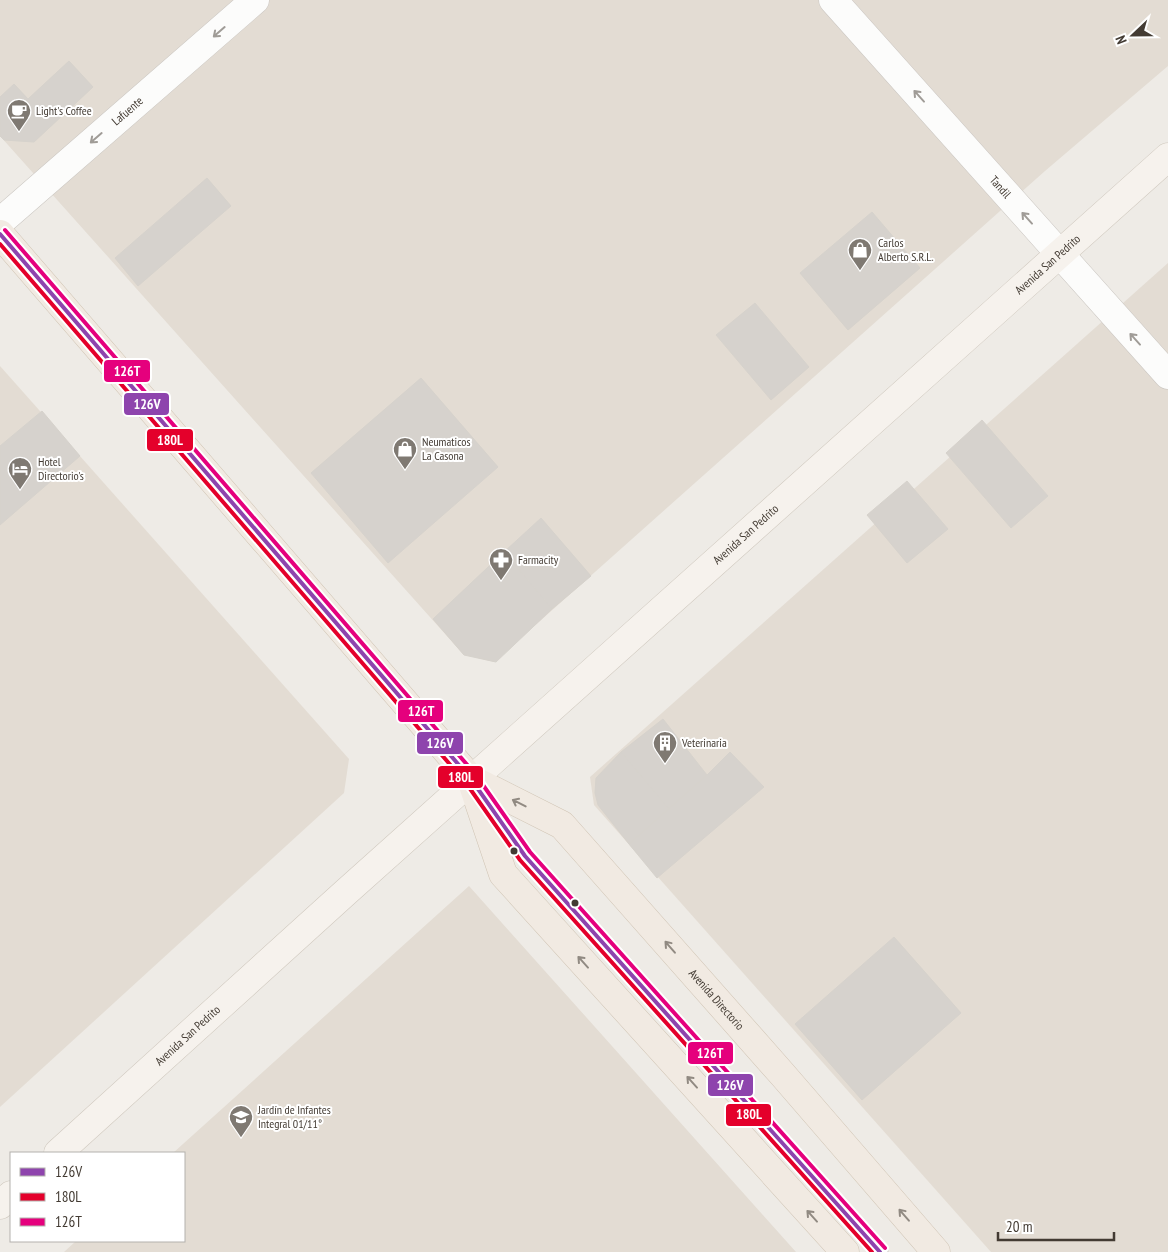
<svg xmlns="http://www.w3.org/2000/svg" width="1168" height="1252" viewBox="0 0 1168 1252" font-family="'PT Sans Narrow',sans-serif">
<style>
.residential{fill:#e3dcd3}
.building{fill:#d6d2cd;stroke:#d6d2cc}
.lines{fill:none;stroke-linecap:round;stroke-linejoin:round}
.lane-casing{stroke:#cbc7c2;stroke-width:17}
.street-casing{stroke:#cbc7c2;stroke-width:29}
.secondary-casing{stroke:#cfc8be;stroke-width:29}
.primary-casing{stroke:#d0c4b4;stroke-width:29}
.lane{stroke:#fcfcfb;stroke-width:15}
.street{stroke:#fcfcfb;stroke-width:28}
.secondary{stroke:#f6f2ed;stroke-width:28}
.primary{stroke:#f1eae2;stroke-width:28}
.bus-1-casing{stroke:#fff;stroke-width:8}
.bus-2-casing{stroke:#fff;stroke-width:8}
.bus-3-casing{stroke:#fff;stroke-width:8}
.bus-1{stroke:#8e44ad;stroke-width:4}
.bus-2{stroke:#e4002b;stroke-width:4}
.bus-3{stroke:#e5007d;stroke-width:4}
.oneway{stroke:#a09c97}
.oneway2{stroke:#918a82}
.bus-dot{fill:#433b33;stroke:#fff;stroke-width:2}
.labels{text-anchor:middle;stroke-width:4;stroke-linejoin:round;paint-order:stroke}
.poi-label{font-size:12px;fill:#433b33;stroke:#fff;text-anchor:start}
.street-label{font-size:12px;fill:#433b33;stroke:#fff}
.line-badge{stroke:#fff;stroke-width:2}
.badge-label{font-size:14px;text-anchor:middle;font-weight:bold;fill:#fff}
</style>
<rect width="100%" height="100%" fill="#eeebe6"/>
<!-- residential -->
<g class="residential">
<polygon points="0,0 1168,0 1168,66 1045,171 494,662 463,654 0,136"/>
<polygon points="1168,263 1168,1252 991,1252 594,805 590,777"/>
<polygon points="0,366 349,759 344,793 0,1107"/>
<polygon points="469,886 796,1252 64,1252 76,1241 184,1241 184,1153 173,1153"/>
</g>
<!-- building -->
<g class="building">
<polygon points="69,61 93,87 34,142 4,140 0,136 0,97 14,84 28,99"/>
<polygon points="207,178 231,206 138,286 115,258"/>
<polygon points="872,212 920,268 848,330 800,273"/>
<polygon points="755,303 809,367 771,400 716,335"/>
<polygon points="421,378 498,467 388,563 311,473"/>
<polygon points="42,411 80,456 0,525 0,446"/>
<polygon points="982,420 1048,496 1011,528 946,453"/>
<polygon points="907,481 948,529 907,563 867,515"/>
<polygon points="541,518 591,576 552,609 504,552"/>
<polygon points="504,552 552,609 496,662 464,655 433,619"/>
<polygon points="663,719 707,775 669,809 621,752"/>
<polygon points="621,752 669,809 629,844 598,805 595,793 596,778"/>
<polygon points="730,752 764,787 657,878 629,844 707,775"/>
<polygon points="894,937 961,1013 862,1100 795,1024"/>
</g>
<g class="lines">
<!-- lane casing -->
<g class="lane-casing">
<polyline id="lane" points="487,801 525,856 880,1252"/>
</g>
<!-- street casing -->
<g class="street-casing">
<g id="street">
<path id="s1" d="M833,0L1168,375"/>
<path id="s2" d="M0,222L255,0"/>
</g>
</g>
<!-- secondary casing -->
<g class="secondary-casing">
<g id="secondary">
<path id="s3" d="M58,1153L346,892L1168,157"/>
<polyline points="0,1205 11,1195"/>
</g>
</g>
<!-- primary casing -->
<g class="primary-casing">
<g id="primary">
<polyline points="0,234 471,779 503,874 845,1252"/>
<path id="s4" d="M471,779L562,825L783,1075L936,1252"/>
</g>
</g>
<!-- lane -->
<use href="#lane" class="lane"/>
<!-- street -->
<use href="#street" class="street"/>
<!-- secondary -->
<use href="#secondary" class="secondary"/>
<!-- primary -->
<use href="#primary" class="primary"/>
<!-- bus-1 casing -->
<g class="bus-1-casing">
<polyline id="bus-1" points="0,234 471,779 525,856 880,1252"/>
</g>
<!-- bus-2 casing -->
<g class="bus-2-casing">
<polyline id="bus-2" points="0,244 466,783 520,860 872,1252"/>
</g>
<!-- bus-3 casing -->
<g class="bus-3-casing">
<polyline id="bus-3" points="5,230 476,775 530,852 885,1248"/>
</g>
<!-- bus-1 -->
<use href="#bus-1" class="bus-1"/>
<!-- bus-2 -->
<use href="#bus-2" class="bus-2"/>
<!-- bus-3 -->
<use href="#bus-3" class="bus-3"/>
</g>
<!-- one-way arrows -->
<defs><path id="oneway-shaft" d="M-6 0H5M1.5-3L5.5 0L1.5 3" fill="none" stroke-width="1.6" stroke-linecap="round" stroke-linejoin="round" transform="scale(1.25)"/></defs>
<g class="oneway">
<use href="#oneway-shaft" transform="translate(219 32) rotate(139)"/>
<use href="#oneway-shaft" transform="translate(919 96) rotate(-132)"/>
<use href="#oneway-shaft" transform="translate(96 138) rotate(139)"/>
<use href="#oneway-shaft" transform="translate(1027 218) rotate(-132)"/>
<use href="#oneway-shaft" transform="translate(1135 339) rotate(-132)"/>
</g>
<g class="oneway2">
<use href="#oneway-shaft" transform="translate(519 803) rotate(-153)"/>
<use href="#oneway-shaft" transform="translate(670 947) rotate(-131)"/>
<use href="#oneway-shaft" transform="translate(583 962) rotate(-132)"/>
<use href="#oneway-shaft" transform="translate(692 1082) rotate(-132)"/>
<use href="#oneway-shaft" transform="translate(904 1215) rotate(-131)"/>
<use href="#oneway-shaft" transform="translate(812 1216) rotate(-132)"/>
</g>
<!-- icons -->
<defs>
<g id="cafe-pin" transform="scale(1.25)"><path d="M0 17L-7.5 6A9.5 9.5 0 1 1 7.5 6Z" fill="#7f7972" stroke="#fff"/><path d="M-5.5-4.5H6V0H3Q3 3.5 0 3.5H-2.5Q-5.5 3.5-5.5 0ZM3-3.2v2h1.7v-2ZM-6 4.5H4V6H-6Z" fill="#fff"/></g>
<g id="shop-pin" transform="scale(1.25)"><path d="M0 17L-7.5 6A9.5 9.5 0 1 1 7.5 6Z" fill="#7f7972" stroke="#fff"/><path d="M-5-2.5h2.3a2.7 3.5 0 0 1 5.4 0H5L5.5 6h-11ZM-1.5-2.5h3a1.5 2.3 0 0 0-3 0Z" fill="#fff"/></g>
<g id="hotel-pin" transform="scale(1.25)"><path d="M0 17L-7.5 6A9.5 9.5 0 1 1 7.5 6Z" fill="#7f7972" stroke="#fff"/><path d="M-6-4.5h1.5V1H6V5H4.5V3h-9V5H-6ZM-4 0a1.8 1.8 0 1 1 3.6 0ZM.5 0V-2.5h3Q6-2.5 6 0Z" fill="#fff"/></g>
<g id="pharmacy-pin" transform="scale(1.25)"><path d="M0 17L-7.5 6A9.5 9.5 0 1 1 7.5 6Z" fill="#7f7972" stroke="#fff"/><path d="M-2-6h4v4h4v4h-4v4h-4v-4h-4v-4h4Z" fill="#fff"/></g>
<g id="building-pin" transform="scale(1.25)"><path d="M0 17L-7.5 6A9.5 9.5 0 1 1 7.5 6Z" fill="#7f7972" stroke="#fff"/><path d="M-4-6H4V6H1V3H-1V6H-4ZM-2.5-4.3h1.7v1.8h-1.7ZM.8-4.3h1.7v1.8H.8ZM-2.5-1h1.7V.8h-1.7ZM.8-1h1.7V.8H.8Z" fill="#fff"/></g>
<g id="school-pin" transform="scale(1.25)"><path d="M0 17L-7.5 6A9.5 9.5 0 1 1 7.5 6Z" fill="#7f7972" stroke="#fff"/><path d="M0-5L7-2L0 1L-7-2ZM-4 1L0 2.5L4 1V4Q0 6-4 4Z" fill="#fff"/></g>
</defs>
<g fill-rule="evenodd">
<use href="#cafe-pin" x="19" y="111"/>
<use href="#shop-pin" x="860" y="250"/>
<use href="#shop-pin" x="405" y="449"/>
<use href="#hotel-pin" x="20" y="469"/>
<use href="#pharmacy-pin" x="501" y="560"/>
<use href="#building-pin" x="665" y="743"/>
<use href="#school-pin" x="241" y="1117"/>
</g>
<!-- markers -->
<g class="bus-dot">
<circle cx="514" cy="851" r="4.5"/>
<circle cx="575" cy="903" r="4.5"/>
</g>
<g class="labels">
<!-- poi labels -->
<g class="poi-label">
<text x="36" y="115">Light's Coffee</text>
<text x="878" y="247">Carlos<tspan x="878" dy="14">Alberto S.R.L.</tspan></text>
<text x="422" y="446">Neumaticos<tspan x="422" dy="14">La Casona</tspan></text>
<text x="38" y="466">Hotel<tspan x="38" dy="14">Directorio's</tspan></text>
<text x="518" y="564">Farmacity</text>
<text x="682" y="747">Veterinaria</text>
<text x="258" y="1114">Jardín de Infantes<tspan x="258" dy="14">Integral 01/11°</tspan></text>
</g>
<!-- street labels -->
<g class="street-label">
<text dy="4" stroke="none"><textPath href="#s2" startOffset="169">Lafuente</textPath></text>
<text dy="4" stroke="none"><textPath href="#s1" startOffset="251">Tandil</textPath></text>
<text dy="4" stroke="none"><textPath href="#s3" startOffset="1330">Avenida San Pedrito</textPath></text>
<text dy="4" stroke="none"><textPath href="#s3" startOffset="925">Avenida San Pedrito</textPath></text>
<text dy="4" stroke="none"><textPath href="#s4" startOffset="335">Avenida Directorio</textPath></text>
<text dy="4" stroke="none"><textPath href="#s3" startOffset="175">Avenida San Pedrito</textPath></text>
</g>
</g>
<g class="line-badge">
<rect x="103" y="359" width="48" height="24" rx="5" fill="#e5007d"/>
<rect x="123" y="392" width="47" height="24" rx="5" fill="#8e44ad"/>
<rect x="146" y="428" width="48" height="24" rx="5" fill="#e4002b"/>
<rect x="397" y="699" width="47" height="24" rx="5" fill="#e5007d"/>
<rect x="416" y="731" width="48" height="24" rx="5" fill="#8e44ad"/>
<rect x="437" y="765" width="47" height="24" rx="5" fill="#e4002b"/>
<rect x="687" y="1041" width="47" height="24" rx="5" fill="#e5007d"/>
<rect x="707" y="1073" width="47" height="24" rx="5" fill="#8e44ad"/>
<rect x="725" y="1103" width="47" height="24" rx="5" fill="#e4002b"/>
</g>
<g class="badge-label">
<text x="127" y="376">126T</text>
<text x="147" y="409">126V</text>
<text x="170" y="445">180L</text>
<text x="421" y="716">126T</text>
<text x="440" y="748">126V</text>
<text x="461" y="782">180L</text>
<text x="710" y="1058">126T</text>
<text x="730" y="1090">126V</text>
<text x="749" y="1119">180L</text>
</g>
<!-- legend -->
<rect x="10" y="1152" width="175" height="90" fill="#ffffff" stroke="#b4b1ad"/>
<rect x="20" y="1168" width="25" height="8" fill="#8e44ad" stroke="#b4b1ad"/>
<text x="55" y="1177" font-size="15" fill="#433b33">126V</text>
<rect x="20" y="1193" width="25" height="8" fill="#e4002b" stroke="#b4b1ad"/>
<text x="55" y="1202" font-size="15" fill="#433b33">180L</text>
<rect x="20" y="1218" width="25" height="8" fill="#e5007d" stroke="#b4b1ad"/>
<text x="55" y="1227" font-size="15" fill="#433b33">126T</text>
<!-- north arrow -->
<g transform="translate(1133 35) rotate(248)" stroke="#ffffff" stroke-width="4" paint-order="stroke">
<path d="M0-4L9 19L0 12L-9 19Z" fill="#433b33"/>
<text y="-8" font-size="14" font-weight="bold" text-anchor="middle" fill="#433b33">N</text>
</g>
<!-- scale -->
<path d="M998 1232v8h116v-8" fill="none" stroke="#433b33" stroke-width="2.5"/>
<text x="1006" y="1232" font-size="15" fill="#433b33" stroke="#ffffff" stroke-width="4" paint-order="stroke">20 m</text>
</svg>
